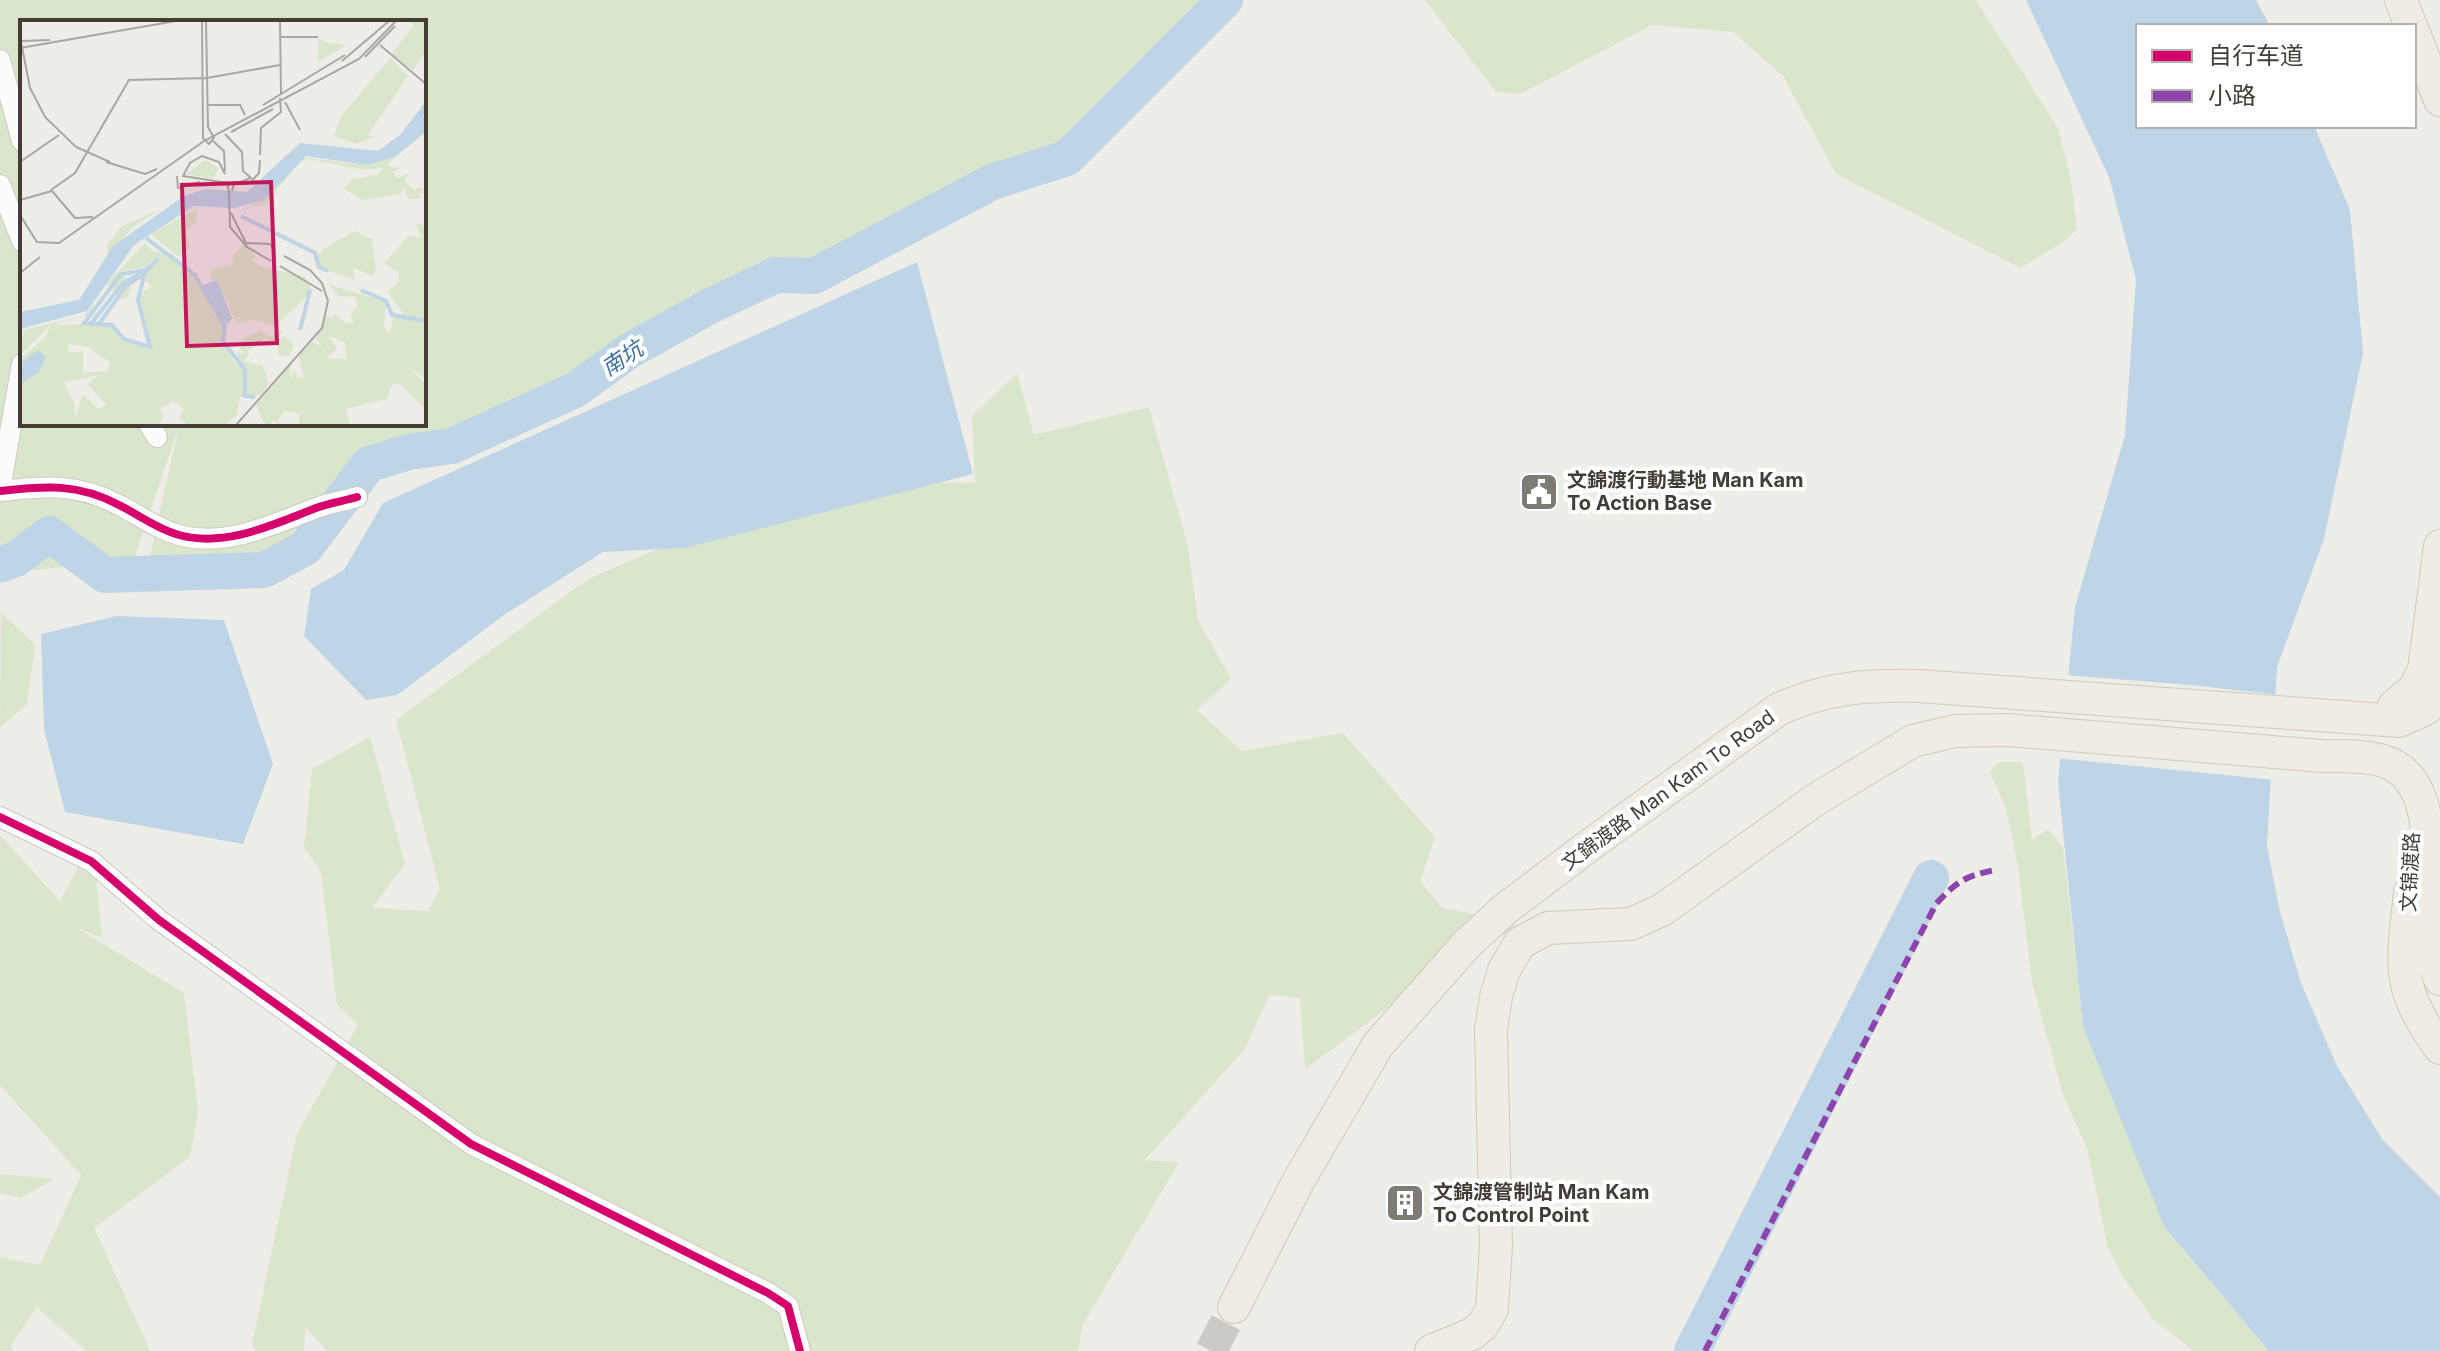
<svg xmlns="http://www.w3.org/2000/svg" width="2440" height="1351" viewBox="0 0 2440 1351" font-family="Inter,'Noto Sans SC',sans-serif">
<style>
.green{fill:#dae6cb;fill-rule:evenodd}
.water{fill:#bed4e7}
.pier{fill:#eeede8}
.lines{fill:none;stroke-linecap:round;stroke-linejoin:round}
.river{stroke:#bed4e7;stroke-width:36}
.primary-tunnel{stroke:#cccac4;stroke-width:32;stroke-dasharray:32 16;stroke-linecap:butt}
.minor-casing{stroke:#cac9c4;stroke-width:22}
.primary-casing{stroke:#cec9b8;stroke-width:34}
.minor{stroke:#fcfcfc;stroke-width:20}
.primary{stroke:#eeece4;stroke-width:32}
.quiet{stroke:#8e44ad;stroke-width:6;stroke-dasharray:12 6;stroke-linecap:butt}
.cycleway-casing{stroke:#fff;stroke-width:13}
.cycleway{stroke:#d6006c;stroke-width:8}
.labels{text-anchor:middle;stroke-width:8;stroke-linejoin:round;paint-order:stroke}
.poi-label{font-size:20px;font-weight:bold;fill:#423e36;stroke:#fff;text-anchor:start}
.street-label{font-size:20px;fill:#423e36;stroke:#fff}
.water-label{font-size:22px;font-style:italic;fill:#3d70a0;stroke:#fff}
.inset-river{fill:none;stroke:#bed4e7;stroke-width:4}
.inset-road{fill:none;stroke:#a9a7a1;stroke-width:2}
.view{fill:#c2185b;fill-opacity:0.15;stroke:#c2185b;stroke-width:4}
.inset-edge{fill:none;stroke:#423e36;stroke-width:4}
</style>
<rect width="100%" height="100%" fill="#eeede8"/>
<!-- green -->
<g class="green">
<path d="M0,0H1221L1067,158L1009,176L814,276L776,275L678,324L696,285L669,328L543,405L369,464L305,548L281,561L146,574L179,426L129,574L90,564L0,574ZM22,22H424V424H22Z"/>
<polygon points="1425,0 1976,0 2058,128 2071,180 2077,229 2067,239 2021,268 1836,174 1783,76 1733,32 1652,25 1520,94 1496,92"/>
<polygon points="1017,373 1034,435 1149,407 1188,546 1198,620 1231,679 1197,710 1242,751 1343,733 1435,837 1420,881 1441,907 1519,925 1388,1008 1305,1069 1300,998 1269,995 1245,1049 1145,1160 1179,1162 1082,1326 1078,1351 327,1351 305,1327 304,1351 256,1351 252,1344 297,1134 358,1025 337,1005 321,872 304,848 312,769 370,737 405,864 372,908 428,911 440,889 396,720 588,579 702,530 898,482 975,483 972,416"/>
<polygon points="1,612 35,645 27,704 0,728"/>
<polygon points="2001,762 2023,762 2032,840 2048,829 2063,847 2083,1027 2169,1234 2269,1351 2194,1351 2152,1318 2125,1280 2108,1248 2087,1148 2063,1095 2032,982 2018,866 2006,808 1990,772 1995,765"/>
<polygon points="0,835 60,901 78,867 96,878 102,938 75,927 184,993 198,1111 190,1157 94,1228 150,1351 86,1351 37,1307 11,1345 13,1351 0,1351 0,1257 40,1265 81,1175 0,1085"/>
<polygon points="0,1174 54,1179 21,1198 0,1193"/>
</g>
<!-- water -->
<g class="water">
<polygon points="2026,0 2256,0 2270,26 2138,26 2138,126 2314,126 2350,210 2363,353 2324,539 2277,667 2267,846 2280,912 2301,983 2337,1066 2382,1139 2440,1197 2440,1351 2269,1351 2165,1228 2083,1027 2058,782 2075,607 2125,435 2136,279 2109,177"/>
<polygon points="917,262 973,474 685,548 603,552 504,615 397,695 366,700 304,636 311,589 344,570 383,503"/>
<polygon points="116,616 224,620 273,764 243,844 65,812 44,729 41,634"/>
</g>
<!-- pier -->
<polygon class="pier" points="2064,675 2191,685 2279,695 2275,780 2056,758"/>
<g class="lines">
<!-- river -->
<g class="river">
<polyline points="0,565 16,559 49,534 105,575 264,570 305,548 369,464 409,452 452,446 575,390 629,351 710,306 776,275 814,276 992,182 1067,158 1225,0"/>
<polyline points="1692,1351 1931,878"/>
</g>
<!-- primary-tunnel -->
<polyline class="primary-tunnel" points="1211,1351 1234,1307"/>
<!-- minor casing -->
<g class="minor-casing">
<g id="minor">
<polyline points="0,60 22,141"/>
<polyline points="0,185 22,241"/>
<polyline points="149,424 157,437"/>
<polyline points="0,489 22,364"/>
<path d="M0,491C45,486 78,483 119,505C139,515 157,529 179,535C226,548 274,524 316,508C329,503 344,501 357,497"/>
<polyline points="0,817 91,861 159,920 471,1144 768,1293 788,1306 800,1351"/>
</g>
</g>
<!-- primary casing -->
<g class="primary-casing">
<g id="primary">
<polyline points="2401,0 2411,26"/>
<polyline points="2414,33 2440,100"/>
<polyline points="2394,706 2414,689 2424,670 2440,546"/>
<path d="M2410,892C2403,963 2394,986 2440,1048"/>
<path d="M1234,1307L1299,1180L1378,1045L1466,945L1505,909L1594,842L1779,709C1828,687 1867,685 1919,686L2399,721L2426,709L2440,688"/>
<path d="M1431,1351L1472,1334L1483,1325L1492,1309L1496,1246L1491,1030L1496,997L1504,970L1520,943L1548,928L1631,924L1662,910L1815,800L1913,741L1955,731L2007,730L2322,756C2342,757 2364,755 2383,761C2440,778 2427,865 2427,913C2427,935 2432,959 2440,979"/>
</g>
</g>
<!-- minor -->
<use href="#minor" class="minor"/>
<!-- primary -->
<use href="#primary" class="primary"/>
<!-- quiet -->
<path class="quiet" d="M1705,1351L1936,904C1956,882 1965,876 1995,870"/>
<!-- cycleway casing -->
<g class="cycleway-casing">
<g id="cycleway">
<path d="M0,491C45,486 78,483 119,505C139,515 157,529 179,535C226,548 274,524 316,508C329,503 344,501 357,497"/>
<polyline points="0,817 91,861 159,920 471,1144 768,1293 788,1306 800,1351"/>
</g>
</g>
<!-- cycleway -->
<use href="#cycleway" class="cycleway"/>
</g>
<!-- icons -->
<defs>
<g id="civic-square" transform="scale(2)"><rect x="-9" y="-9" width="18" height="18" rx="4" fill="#7e7b74" stroke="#fff"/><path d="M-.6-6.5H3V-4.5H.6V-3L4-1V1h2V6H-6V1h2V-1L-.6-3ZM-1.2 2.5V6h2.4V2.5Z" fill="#fff"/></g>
<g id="building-square" transform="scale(2)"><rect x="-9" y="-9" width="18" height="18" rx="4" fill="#7e7b74" stroke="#fff"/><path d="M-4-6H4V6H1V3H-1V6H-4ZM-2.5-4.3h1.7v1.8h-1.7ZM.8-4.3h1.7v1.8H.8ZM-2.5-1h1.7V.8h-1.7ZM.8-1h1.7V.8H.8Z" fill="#fff"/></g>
</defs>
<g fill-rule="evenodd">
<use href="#civic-square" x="1539" y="492"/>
<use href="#building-square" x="1405" y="1203"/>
</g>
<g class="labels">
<!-- poi labels -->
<g class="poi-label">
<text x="1567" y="487">文錦渡行動基地 Man Kam<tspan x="1567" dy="23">To Action Base</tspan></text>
<text x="1433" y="1199">文錦渡管制站 Man Kam<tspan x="1433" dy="23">To Control Point</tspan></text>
</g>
<!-- street labels -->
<g class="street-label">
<text transform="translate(1668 790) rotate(-36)" y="7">文錦渡路 Man Kam To Road</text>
<text transform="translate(2410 872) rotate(-87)" y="7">文锦渡路</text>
</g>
<!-- water labels -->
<g class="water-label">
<text transform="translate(622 358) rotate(-33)" y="8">南坑</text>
</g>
</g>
<!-- overview -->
<g transform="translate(20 20)">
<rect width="406" height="406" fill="#eeede8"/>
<path d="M392,1H406V30L393,50L372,34L393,6ZM298,18L309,23L326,25L298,42ZM370,38L388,56L348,115L354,117L336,124L314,116L320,98ZM406,111L366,146L380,148L373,152L377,158L390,153L384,161L393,169L403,167L399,179H388L384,168L380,174L342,180L324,168L333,159L357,155L364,148L344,150L288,139L279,142L247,183L214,193L231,186L281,137L337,144ZM185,140L199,148L193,159L166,154ZM178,188L175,204L166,211L170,227L159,237L131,214ZM141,189L112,208L88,235L87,225L102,206ZM401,203L406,209V358L390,348L406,365V390L380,364H372L367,379L326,389L330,405H279V394L265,391L257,401L263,405L251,400L252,405H245L236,385L271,343L270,361L274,349L277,358L284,357L278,334L292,322L303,327L296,319L305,296L314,298L313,292L325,303H334L330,294L337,287L335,277L319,276L308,264L366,282L364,307L370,314L373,298L384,294L367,271L379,263V253L364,243L389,215L401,218L396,204ZM309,316L325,323L327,339L305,338L317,330ZM335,211L352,219L356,250L352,256L333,247L335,260L298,247L297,236L303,229ZM125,223L132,231L152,234L175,255L204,306L206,327L216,344L221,346L217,332L225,334L220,329L225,317L240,310L249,317L265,310L254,321L264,316L274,325L270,336H259L257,323L245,318L230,330L226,326L229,333L224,341L243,346L249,363L240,375L220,377L216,396L205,405H167L159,398L164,389L154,381L139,389L144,396L139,405H0V340L26,316L31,305L0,335L4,310L63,296L74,284L76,298L65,296L32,305L91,304L106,318L129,326L119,283L124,271L132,266L122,258L125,247L101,251L111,268L107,278L100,279L87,263ZM48,324L68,327L90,342L87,351L63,353V331L49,333ZM79,355L67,364L87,385L78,389L63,374L54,400L55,384L44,362ZM225,223L235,237L231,240L241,247L284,256L293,270L256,306L235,300L218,303L215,300L227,295L214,298L197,261L190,258L192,249L212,245L213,235Z" fill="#dae6cb" fill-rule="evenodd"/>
<path d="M406,81V112L374,137L348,145L286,136L244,180L214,188L174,186L114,225L67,291L0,309V292L59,280L93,226L164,176L185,169L227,172L280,123L358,131L381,114ZM197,260L212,298L209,304L200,299L183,265ZM18,330L26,337L19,352L0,364L3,341Z" fill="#bed4e7"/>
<path class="inset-river" d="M221,196L295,233L299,247L308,251M126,218L175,255L205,307L203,321L225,350V376L235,377M126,250L101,254L64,303L92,305L104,319L130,327L118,280L125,252L138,239M341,270L366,281L372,295L406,301M79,304L106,266L121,256M70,305L103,263L124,252M280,310L290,270"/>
<path class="inset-road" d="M182,1L183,118L189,124L194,118L188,107L186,1M260,1L261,75M0,17L10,68L25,97L56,127L90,142M260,17H298M1,21L30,20M360,25L406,64M0,28L156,1M345,37L375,6M322,41L369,1M265,82L280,110M188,85H220L225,95M243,85L325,35M211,112L253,89M205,114L222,132L223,151L231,158L214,164L212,171M193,121L204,131L205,151M240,135L241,108L261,92L260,78M0,142L39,115M86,142L125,154L137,149M205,154L199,142L182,136L170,143L163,156L207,163L209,171M157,156L158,168L180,162M230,163L239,153L240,140M31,170L55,153L109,60L187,58L260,45M209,171L210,207L227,227L251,241M0,180L32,171L55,198L73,197M211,193L226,223L250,224L255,232M0,195L17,222L39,223L184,121L339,39L376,1M260,246L302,271M0,253L20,237M216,405L302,308L308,281L302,263L290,250L264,236"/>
<path class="view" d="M251,162L257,323L167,326L162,165Z"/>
<rect width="406" height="406" class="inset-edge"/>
</g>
<!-- legend -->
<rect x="2136" y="24" width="280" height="104" fill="#ffffff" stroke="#b3b2af" stroke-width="2"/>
<rect x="2152" y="50" width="40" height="12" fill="#d6006c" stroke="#b3b2af" stroke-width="2"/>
<text x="2208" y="64" font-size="24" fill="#423e36">自行车道</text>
<rect x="2152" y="90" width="40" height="12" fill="#8e44ad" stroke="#b3b2af" stroke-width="2"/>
<text x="2208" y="104" font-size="24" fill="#423e36">小路</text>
</svg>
